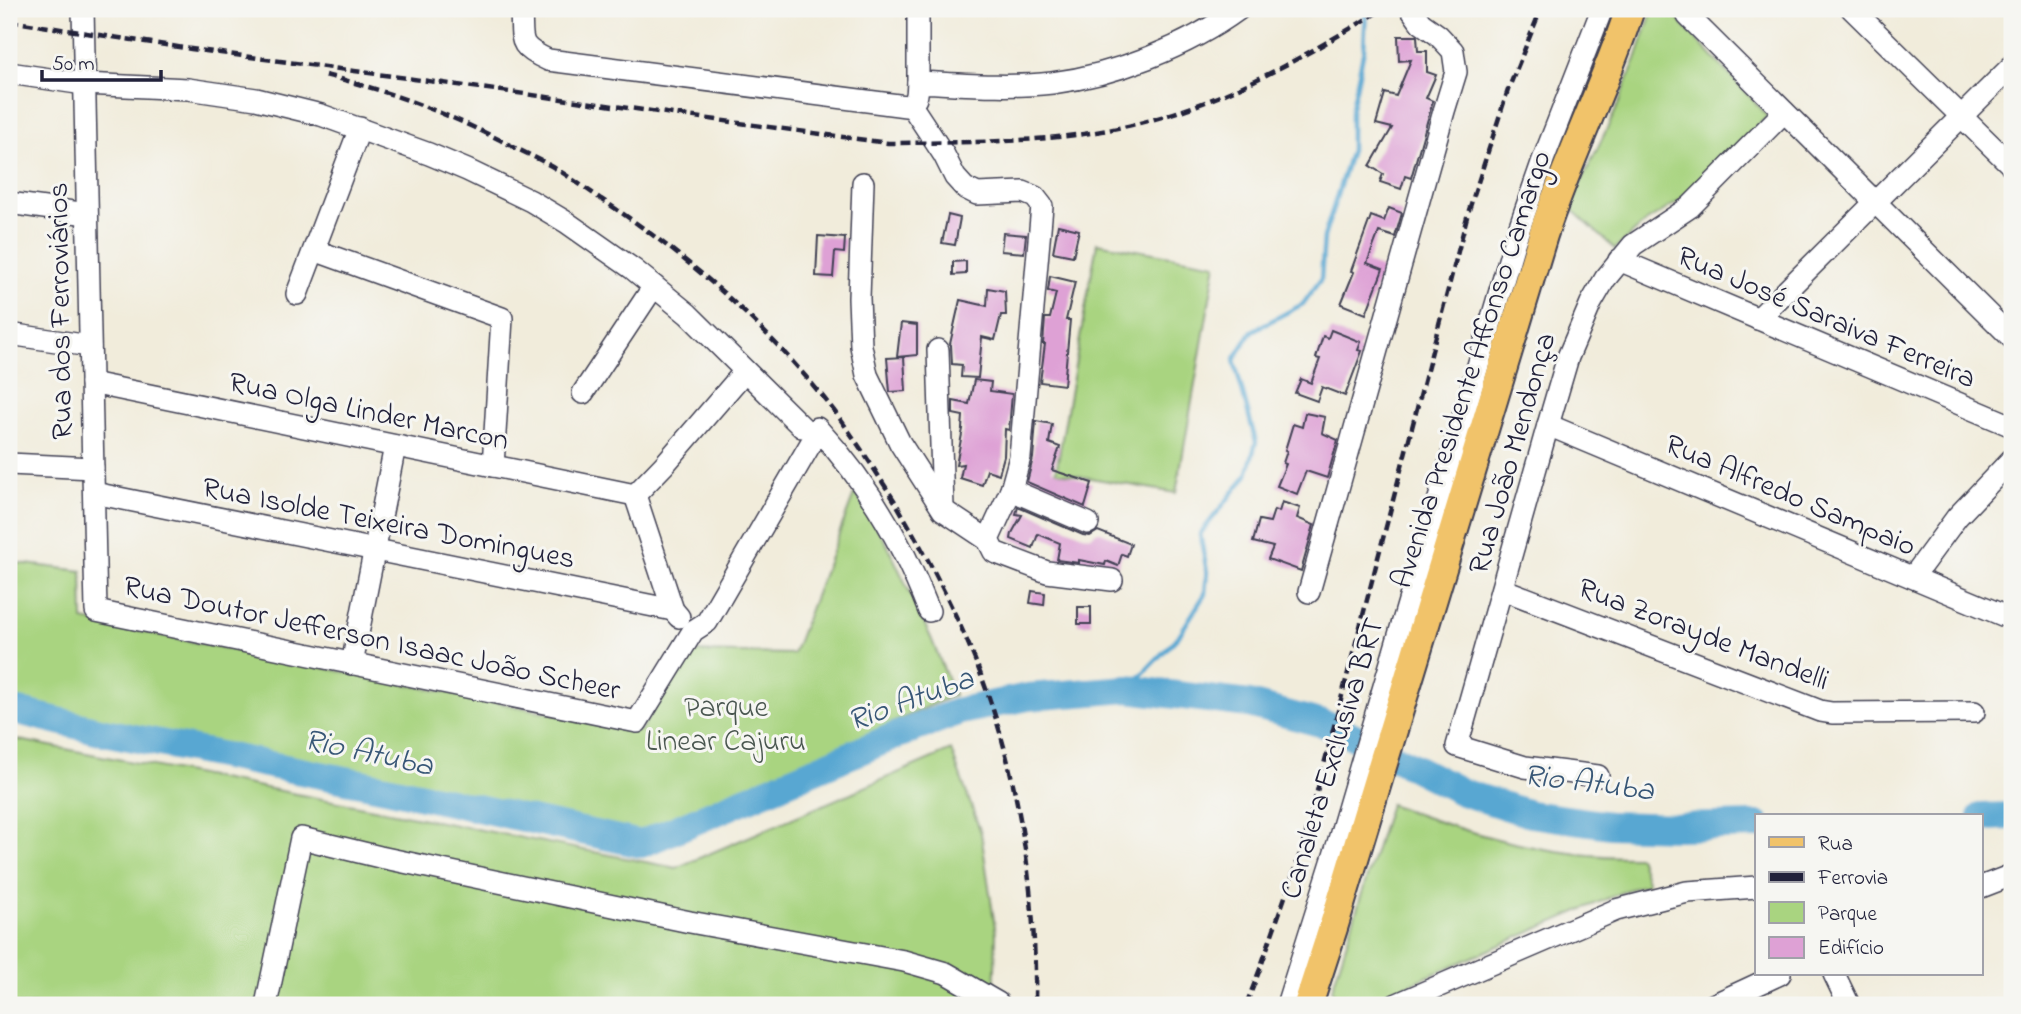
<svg xmlns="http://www.w3.org/2000/svg" width="2021" height="1014" viewBox="0 0 2021 1014" font-family="'Indie Flower',sans-serif">
<style>
.green{fill:#a9d480;stroke:#667b5e;stroke-width:2}
.lines{fill:none;stroke-linecap:round;stroke-linejoin:round}
.stream{stroke:#59a7d2;stroke-width:4.5}
.river{stroke:#59a7d2;stroke-width:28}
.building{fill:#dea1d5}
.minor-casing{stroke:#414053;stroke-width:24}
.major-casing{stroke:#414053;stroke-width:32}
.minor{stroke:#fff;stroke-width:21}
.major{stroke:#f1c36a;stroke-width:28}
.rail{stroke:#22223b;stroke-width:4.5;stroke-dasharray:10 5;stroke-linecap:butt}
.labels{text-anchor:middle;stroke-width:6;stroke-linejoin:round;paint-order:stroke}
.street-label{font-size:30px;fill:#22223b;stroke:#f6f6f2}
.park-label{font-size:30px;fill:#4a5750;stroke:#f6f6f2}
.water-label{font-size:32px;font-style:italic;fill:#385777;stroke:#f6f6f2}
</style>
<rect width="100%" height="100%" fill="#f6f6f2"/>
<filter id="ink" filterUnits="userSpaceOnUse"><feTurbulence type="fractalNoise" baseFrequency=".0143" numOctaves="2"/><feDisplacementMap in="SourceGraphic" scale="14" xChannelSelector="R" yChannelSelector="G"/><feConvolveMatrix kernelMatrix="1 2 1 2 8 2 1 2 1" color-interpolation-filters="sRGB"/></filter>
<filter id="wash" filterUnits="userSpaceOnUse"><feTurbulence type="fractalNoise" baseFrequency=".00686" numOctaves="4" result="noise"/><feDisplacementMap in="SourceGraphic" scale="28" xChannelSelector="R" yChannelSelector="G"/><feGaussianBlur stdDeviation="1.57" result="paint"/><feColorMatrix in="noise" values="0 0 0 0 0 0 0 0 0 0 0 0 0 0 0 0 0 1.4 0 .05"/><feComposite in="paint" operator="in"/></filter>
<g filter="url(#wash)">
<rect width="100%" height="100%" fill="#f1ecdb"/>
<!-- green -->
<g class="green">
<polygon points="1653,9 1668,9 1768,116 1678,202 1647,221 1615,249 1569,207 1616,110 1636,59"/>
<polygon points="1097,243 1216,264 1176,493 1056,472"/>
<polygon points="855,492 887,544 931,638 954,695 649,834 89,720 9,698 9,562 82,571 83,620 640,731 690,652 793,654"/>
<polygon points="9,738 676,868 951,750 981,833 996,934 994,1005 9,1005"/>
<path d="M1390,804C1470,835 1552,858 1639,857L1648,884L1627,890L1362,1005H1349L1337,1001L1332,989Z"/>
</g>
<g class="lines">
<!-- stream -->
<polyline class="stream" points="1128,689 1178,637 1205,594 1207,572 1200,534 1247,475 1256,442 1234,360 1252,331 1303,304 1321,279 1324,237 1351,150 1351,112 1364,49 1366,9"/>
<!-- river -->
<g class="river">
<polyline points="9,709 104,732 386,788 641,844 895,736 960,711 1028,697 1128,689 1249,704 1335,727 1462,792 1530,814 1610,825 1678,827 1757,825"/>
<polyline points="1981,817 2012,816"/>
</g>
</g>
<g id="blocks">
<!-- building -->
<g class="building">
<polygon points="1398,36 1417,36 1418,51 1427,51 1427,72 1436,75 1426,98 1433,101 1411,178 1405,176 1401,189 1380,182 1383,174 1370,166 1392,128 1376,124 1385,93 1396,96 1411,60 1399,61"/>
<polygon points="1389,208 1402,213 1395,237 1379,232 1367,263 1383,269 1366,314 1341,304 1354,272 1351,271 1371,216 1384,221"/>
<polygon points="948,215 960,218 955,245 942,243"/>
<polygon points="1058,225 1079,230 1073,256 1053,252"/>
<polygon points="1003,233 1026,235 1024,253 1001,251"/>
<polygon points="818,236 845,238 844,253 835,252 833,277 816,276"/>
<polygon points="966,261 966,274 953,275 953,262"/>
<polygon points="1050,276 1075,282 1066,320 1070,320 1064,385 1040,382 1045,344 1043,344 1045,318 1050,318 1056,293 1048,291"/>
<polygon points="988,288 1005,291 1006,315 1001,315 995,340 982,337 978,378 961,377 962,365 952,364 951,345 950,344 960,300 987,306"/>
<polygon points="901,323 917,325 917,355 897,357"/>
<polygon points="1331,330 1361,342 1358,350 1362,351 1345,396 1322,387 1317,401 1295,393 1301,379 1311,383 1320,359 1316,358 1323,336 1328,338"/>
<polygon points="904,357 906,391 890,392 887,358"/>
<polygon points="974,380 991,382 990,391 1012,394 1009,430 1005,429 1004,456 999,474 987,470 982,485 960,478 963,464 956,465 963,429 962,429 963,416 953,414 953,401 969,404"/>
<polygon points="1305,413 1325,417 1322,433 1338,440 1327,478 1306,471 1297,494 1277,486 1286,464 1283,463 1287,451 1285,450 1293,424 1302,427"/>
<polygon points="1036,421 1052,424 1049,443 1060,447 1052,470 1092,483 1085,507 1027,482 1033,458"/>
<polygon points="1282,502 1300,508 1297,518 1314,525 1301,571 1268,559 1273,547 1253,542 1259,520 1270,522 1274,510 1279,512"/>
<polygon points="1018,507 1083,535 1090,536 1098,531 1131,544 1127,556 1122,554 1118,566 1106,561 1105,565 1079,560 1079,563 1057,560 1060,543 1038,534 1033,548 1011,539 1012,533 1022,515 1016,514"/>
<polygon points="1032,591 1045,593 1044,605 1030,603"/>
<rect x="1078" y="607" width="13" height="17"/>
</g>
</g>
</g>
<g filter="url(#ink)">
<use href="#blocks" fill-opacity="0" stroke="#414053" stroke-width="2"/>
<g class="lines">
<!-- minor casing -->
<g class="minor-casing">
<g id="minor">
<polyline points="83,9 96,611 637,722 693,631 707,622 814,438"/>
<path d="M521,9C523,41 516,45 548,60L906,106C919,103 917,93 918,82C962,84 1008,88 1052,83C1115,75 1187,47 1239,9"/>
<polyline points="918,9 918,82"/>
<polyline points="1685,9 1688,16 2012,338"/>
<polyline points="1852,9 2012,166"/>
<polyline points="9,73 84,84 188,89 256,99 321,115 429,154 467,170 531,201 566,222 633,269 688,314 802,427"/>
<polyline points="911,105 944,155 955,177 965,188 977,194 1023,192 1035,197 1042,206 1020,457 1011,490 988,540 994,552 1047,572 1112,580"/>
<polyline points="863,183 859,298 861,346 867,375 900,443 943,510 988,540"/>
<polyline points="9,203 87,214"/>
<polyline points="314,250 502,318 493,466"/>
<polyline points="1619,260 2012,426"/>
<polyline points="297,294 360,128"/>
<polyline points="1758,319 2012,66"/>
<polyline points="9,334 90,346"/>
<polyline points="938,350 943,508"/>
<polyline points="91,383 635,495"/>
<polyline points="583,393 654,286"/>
<polyline points="1548,425 2012,619"/>
<path d="M817,428C866,481 903,543 929,611"/>
<polyline points="9,464 93,468"/>
<polyline points="1011,490 1088,523"/>
<polyline points="94,493 673,610"/>
<polyline points="1913,577 1957,517 2012,459"/>
<polyline points="1502,589 1820,711 1832,713 1974,712"/>
<polyline points="1309,592 1444,111 1456,72 1453,51 1438,35 1421,23 1411,9"/>
<polyline points="679,617 673,610 635,495 664,465 745,371"/>
<polyline points="352,664 395,446"/>
<polyline points="1598,776 1525,767 1457,746 1548,425 1568,357 1591,303 1605,279 1633,245 1690,207 1784,112"/>
<polyline points="1981,887 2012,875"/>
<polyline points="1834,974 1849,1005"/>
<polyline points="266,1005 301,838 380,857 690,922 904,961 946,973 998,1003 998,1005"/>
<polyline points="1287,1005 1338,843 1514,243 1543,160 1602,9"/>
<polyline points="1395,1005 1616,910 1687,892 1757,887"/>
<polyline points="1713,1005 1780,974"/>
</g>
</g>
<!-- major casing -->
<g class="major-casing">
<path id="major" d="M1308,1005L1333,928L1543,235C1568,158 1605,86 1630,9"/>
</g>
<!-- minor -->
<use href="#minor" class="minor"/>
<!-- major -->
<use href="#major" class="major"/>
<!-- rail -->
<g class="rail">
<path d="M9,21L191,49L888,143C978,142 1071,144 1158,118C1238,95 1312,52 1383,9"/>
<path d="M325,75C390,91 449,114 508,144C523,152 539,159 553,167C570,177 585,188 601,199C682,252 756,316 818,391C847,425 870,463 894,500C926,554 956,611 979,670C1019,773 1037,895 1035,1005"/>
<polyline points="1246,1005 1260,969 1303,845 1468,213 1508,90 1541,9"/>
</g>
</g>
</g>
<g class="labels">
<!-- street labels -->
<g class="street-label">
<text transform="translate(59 311) rotate(-91)" y="10">Rua dos Ferroviários</text>
<text transform="translate(1827 316) rotate(23)" y="10">Rua José Saraiva Ferreira</text>
<text transform="translate(1470 369) rotate(-72)" y="10">Avenida Presidente Affonso Camargo</text>
<text transform="translate(369 410) rotate(12)" y="10">Rua Olga Linder Marcon</text>
<text transform="translate(1511 453) rotate(-74)" y="10">Rua João Mendonça</text>
<text transform="translate(1791 494) rotate(23)" y="10">Rua Alfredo Sampaio</text>
<text transform="translate(389 522) rotate(11)" y="10">Rua Isolde Teixeira Domingues</text>
<text transform="translate(1704 633) rotate(21)" y="10">Rua Zorayde Mandelli</text>
<text transform="translate(372 637) rotate(12)" y="10">Rua Doutor Jefferson Isaac João Scheer</text>
<text transform="translate(1331 758) rotate(-73)" y="10">Canaleta Exclusiva BRT</text>
</g>
<!-- park labels -->
<g class="park-label">
<text x="726" y="716">Parque<tspan x="726" dy="34">Linear Cajuru</tspan></text>
</g>
<!-- water labels -->
<g class="water-label">
<text transform="translate(910 698) rotate(-20)" y="11">Rio Atuba</text>
<text transform="translate(369 751) rotate(12)" y="11">Rio Atuba</text>
<text transform="translate(1589 781) rotate(7)" y="11">Rio Atuba</text>
</g>
</g>
<!-- margin -->
<rect width="2021" height="1014" fill="none" stroke="#f6f6f2" stroke-width="35"/>
<!-- legend -->
<rect x="1755" y="814" width="228" height="161" fill="#f6f6f2" stroke="#a1a1a9" stroke-width="2"/>
<rect x="1769" y="837" width="35" height="10" fill="#f1c36a" stroke="#a1a1a9" stroke-width="2"/>
<text x="1818" y="850" font-size="21" fill="#22223b">Rua</text>
<rect x="1769" y="872" width="35" height="10" fill="#22223b" stroke="#a1a1a9" stroke-width="2"/>
<text x="1818" y="884" font-size="21" fill="#22223b">Ferrovia</text>
<rect x="1769" y="902" width="35" height="21" fill="#a9d480" stroke="#a1a1a9" stroke-width="2"/>
<text x="1818" y="920" font-size="21" fill="#22223b">Parque</text>
<rect x="1769" y="937" width="35" height="21" fill="#dea1d5" stroke="#a1a1a9" stroke-width="2"/>
<text x="1818" y="954" font-size="21" fill="#22223b">Edifício</text>
<!-- scale -->
<path d="M42 70v10h119v-10" fill="none" stroke="#22223b" stroke-width="3.5"/>
<text x="52" y="70" font-size="21" fill="#22223b" stroke="#f6f6f2" stroke-width="5" paint-order="stroke">50 m</text>
</svg>
